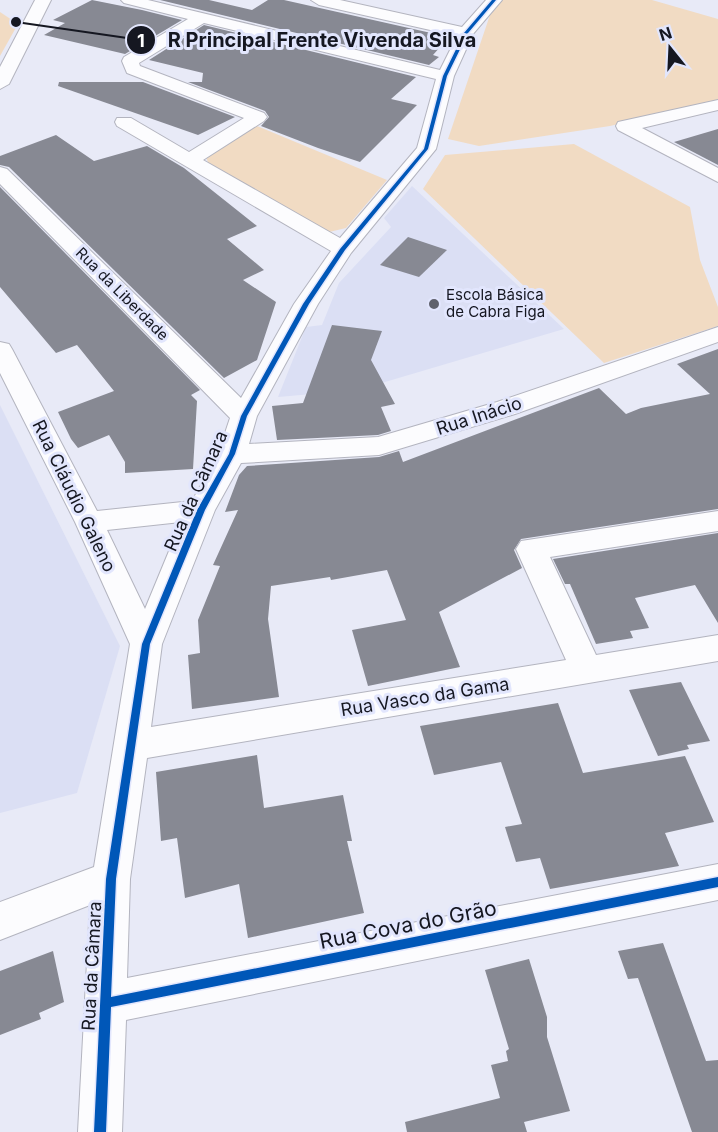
<svg xmlns="http://www.w3.org/2000/svg" width="718" height="1132" viewBox="0 0 718 1132" font-family="Inter,sans-serif">
<style>
.built{fill:#dbdff4}
.green{fill:#f1dbc3}
.building{fill:#878993}
.lines{fill:none;stroke-linecap:round;stroke-linejoin:round}
.minor-casing{stroke:#b3b4bf;stroke-width:2}
.minor{fill:#fcfcfe;fill-rule:evenodd}
.cycleway-casing{stroke:#e2e6fd;stroke-width:3}
.cycleway{fill:#0057b8;fill-rule:evenodd}
.poi-dot{fill:#5f616c;stroke:#e2e6fd;stroke-width:2}
.labels{text-anchor:middle;stroke-width:6;stroke-linejoin:round;paint-order:stroke}
.far-street-label{font-size:15px;fill:#151721;stroke:#e2e6fd}
.far-poi-label{font-size:15px;fill:#151721;stroke:#e2e6fd;text-anchor:start}
.street-label{font-size:18px;fill:#151721;stroke:#e2e6fd}
.near-street-label{font-size:21px;fill:#151721;stroke:#e2e6fd}
.leader{fill:none;stroke:#151721;stroke-width:2}
.callout-dot{fill:#151721;stroke:#e2e6fd;stroke-width:2}
.mark-label{font-size:18px;text-anchor:middle;font-weight:bold;fill:#fff}
.callout-label{font-size:20px;text-anchor:middle;font-weight:bold;fill:#151721;stroke:#e2e6fd;stroke-width:6;stroke-linejoin:round;paint-order:stroke}
</style>
<rect width="100%" height="100%" fill="#e8eaf7"/>
<!-- built -->
<g class="built">
<polygon points="412,186 564,329 358,390 278,397 306,327 322,325 339,283 391,227 384,218"/>
<polygon points="0,405 120,646 77,793 0,813"/>
</g>
<!-- green -->
<g class="green">
<polygon points="502,0 652,0 718,19 718,100 610,126 479,146 448,139 492,9"/>
<polygon points="0,12 18,24 0,56"/>
<polygon points="257,126 387,180 346,228 325,233 209,165 206,157"/>
<polygon points="574,144 690,207 700,260 718,307 718,326 604,363 423,189 445,155"/>
</g>
<!-- building -->
<g class="building">
<polygon points="92,0 142,10 182,20 125,54 44,35 65,23 53,20"/>
<polygon points="160,0 209,0 252,10 268,0 284,0 449,37 433,55 439,57 429,65"/>
<polygon points="204,25 416,77 391,99 417,105 360,162 318,148 261,126 269,117 265,111 188,82 202,82 203,73 149,60"/>
<polygon points="59,82 143,82 235,117 198,135 58,86"/>
<polygon points="718,129 718,165 674,142"/>
<polygon points="56,135 94,161 147,146 184,168 257,226 227,239 264,270 243,280 276,302 257,360 224,378 9,167 0,165 0,156"/>
<polygon points="0,187 200,390 191,395 197,401 193,469 125,473 125,462 109,435 78,448 71,439 58,412 114,391 77,345 56,353 0,287"/>
<polygon points="408,237 447,250 419,277 380,265"/>
<polygon points="332,325 382,331 371,360 395,404 381,407 391,431 378,435 277,440 272,406 303,403"/>
<polygon points="718,349 718,509 521,539 514,550 522,568 439,612 460,667 368,686 352,630 406,620 387,570 331,580 330,577 271,586 268,619 279,697 192,709 188,655 200,653 198,620 220,566 213,565 238,510 225,512 239,475 247,466 379,457 399,451 403,462 599,388 626,414 641,408 710,394 677,364"/>
<polygon points="718,533 718,623 695,585 635,598 649,628 630,631 633,638 596,644 570,584 565,584 553,559"/>
<polygon points="681,682 710,741 687,745 689,749 658,756 629,690"/>
<polygon points="558,703 583,773 685,756 714,822 665,833 679,866 550,889 540,858 516,862 505,827 522,824 501,762 434,775 420,726"/>
<polygon points="257,755 264,808 343,795 352,841 347,841 364,913 248,938 239,884 185,898 177,838 161,841 156,772"/>
<polygon points="663,943 706,1061 718,1060 718,1132 692,1132 638,978 628,979 618,951"/>
<polygon points="53,951 64,1002 39,1013 41,1019 0,1035 0,971"/>
<polygon points="529,959 547,1017 547,1037 570,1111 524,1122 527,1132 407,1132 405,1122 500,1098 491,1065 508,1061 506,1051 509,1049 485,970"/>
</g>
<g class="lines">
<!-- minor casing -->
<g class="minor-casing">
<g id="minor">
<polygon points="35,0 51,0 9,84 0,89 0,67"/>
<path d="M121,0H148L440,70L457,36L319,5L311,0H340L462,27L486,0H502L473,34L454,76L436,149L351,253L318,304L257,416L249,444L378,437L497,402L718,327V342L515,414L379,455L241,463L215,510L162,644L151,727L566,660L516,549L521,541L718,511V531L550,557L596,655L718,635V661L147,758L130,879L127,978L718,864V900L126,1020L122,1132H78L90,905L0,940V902L94,867L130,644L75,522L0,373V342L9,344L12,349L97,511L192,501L218,454L230,418L0,184V167L7,169L241,398L294,304L331,251L117,126L115,122L117,118H131L189,152L244,118L127,73L122,61L124,57L188,19L124,3ZM204,23L436,79L417,148L340,238L203,160L264,121L267,117L264,113L140,66L139,63ZM181,522L145,609L107,530Z"/>
<polygon points="718,100 718,110 642,128 718,168 718,182 618,130 616,126 618,122"/>
</g>
</g>
<!-- minor -->
<use href="#minor" class="minor"/>
<!-- cycleway casing -->
<g class="cycleway-casing">
<polygon id="cycleway" points="492,0 496,0 468,33 447,76 428,149 345,250 309,304 247,416 235,454 205,510 150,644 116,879 111,997 718,877 718,887 111,1007 106,1132 94,1132 106,879 142,644 197,510 229,454 241,416 303,304 340,249 424,149 443,76 464,33"/>
</g>
<!-- cycleway -->
<use href="#cycleway" class="cycleway"/>
</g>
<!-- markers -->
<circle class="poi-dot" cx="434" cy="304" r="6"/>
<g class="labels">
<!-- far-street labels -->
<g class="far-street-label">
<text transform="translate(122 294) rotate(45)" y="5">Rua da Liberdade</text>
</g>
<!-- far-poi labels -->
<g class="far-poi-label">
<text x="446" y="300">Escola Básica<tspan x="446" dy="17">de Cabra Figa</tspan></text>
</g>
<!-- street labels -->
<g class="street-label">
<text transform="translate(479 416) rotate(-18)" y="6">Rua Inácio</text>
<text transform="translate(196 491) rotate(-66)" y="6">Rua da Câmara</text>
<text transform="translate(74 496) rotate(64)" y="6">Rua Cláudio Galeno</text>
<text transform="translate(425 697) rotate(-9)" y="6">Rua Vasco da Gama</text>
<text transform="translate(92 966) rotate(-87)" y="6">Rua da Câmara</text>
</g>
<!-- near-street labels -->
<g class="near-street-label">
<text transform="translate(408 925) rotate(-11)" y="7">Rua Cova do Grão</text>
</g>
</g>
<!-- callouts -->
<path class="leader" d="M16 22L141 40"/>
<g class="callout-dot">
<circle cx="16" cy="22" r="6"/>
<circle cx="141" cy="40" r="15"/>
</g>
<g class="mark-label">
<text x="141" y="47">1</text>
</g>
<g class="callout-label">
<text x="322" y="47">R Principal Frente Vivenda Silva</text>
</g>
<!-- north arrow -->
<g transform="translate(670 48) rotate(342)" stroke="#e2e6fd" stroke-width="4.5" paint-order="stroke">
<path d="M0-4.5L10 22L0 15L-10 22Z" fill="#151721"/>
<text y="-9" font-size="16" font-weight="bold" text-anchor="middle" fill="#151721">N</text>
</g>
</svg>
